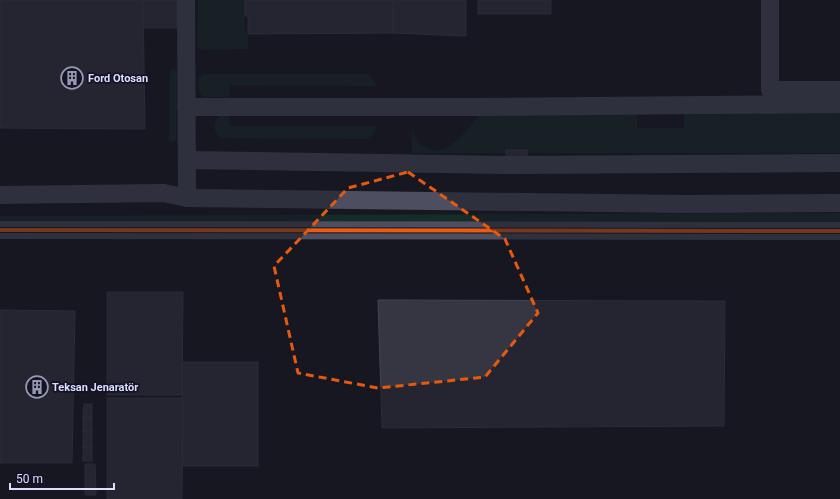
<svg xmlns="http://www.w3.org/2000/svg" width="840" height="499" viewBox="0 0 840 499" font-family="Roboto,sans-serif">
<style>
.green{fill:#162c29}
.building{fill:#363643;stroke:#434354}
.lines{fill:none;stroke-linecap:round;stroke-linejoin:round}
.minor{stroke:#4d4f61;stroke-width:18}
.cycleway-casing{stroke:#131326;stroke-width:6}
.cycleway{stroke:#e95d12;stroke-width:4}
.marked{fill:none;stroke:#e8590c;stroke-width:3;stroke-dasharray:8 5;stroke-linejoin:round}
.labels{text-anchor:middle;stroke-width:3.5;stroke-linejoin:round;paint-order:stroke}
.poi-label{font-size:11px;font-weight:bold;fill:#dcdefb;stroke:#131326;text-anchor:start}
</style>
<rect width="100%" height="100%" fill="#171722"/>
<!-- green -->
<g class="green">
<polygon points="198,0 245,0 245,33 248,34 248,49 200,50 197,47"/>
<polygon points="174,69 177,73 176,140 174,142 171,142 169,141 170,72 171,70"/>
<path d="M204,74H367L375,82L376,86L230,85L229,95L227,97H204C198,92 198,87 198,79Z"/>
<path d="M637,112V128H684V112H840V153H527V150H506V153H412V127C414,137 415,140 423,146C428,149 435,152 441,150C453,148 472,124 481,114Z"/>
<path d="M221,115H226L229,117L230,126H376C375,133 373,135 367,139L222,138C212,133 212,121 221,115Z"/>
<polygon points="840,213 840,237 0,230 0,216"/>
</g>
<!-- building -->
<g class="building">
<polygon points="0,0 143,0 145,129 0,128"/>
<rect x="143" y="0" width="34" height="28"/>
<polygon points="245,0 393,0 393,33 248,34 248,16 245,16"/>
<polygon points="393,0 466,0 466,36 393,33"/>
<rect x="478" y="0" width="73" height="14"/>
<polygon points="506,150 527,150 528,165 506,165"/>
<polygon points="107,292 183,292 182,395 107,395"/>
<polygon points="378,300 725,301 724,426 382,428"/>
<polygon points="0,310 75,311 72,463 0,463"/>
<rect x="182" y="362" width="76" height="104"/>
<polygon points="107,398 183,398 182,499 107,499"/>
<polygon points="84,404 92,404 92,418 83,418"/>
<rect x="83" y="418" width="9" height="14"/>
<rect x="83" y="432" width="9" height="16"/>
<rect x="83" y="448" width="9" height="13"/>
<polygon points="85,464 95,464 96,495 85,495"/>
</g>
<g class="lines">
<!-- minor -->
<g class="minor">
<polyline points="770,0 770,90 840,90"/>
<polyline points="186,107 475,107 840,104"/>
<polyline points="187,160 506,165 840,163"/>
<polyline points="0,195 164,193 187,198 186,0"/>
<polyline points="187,198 686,204 840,203"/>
<polyline points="0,230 840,231"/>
</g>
<!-- cycleway casing -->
<g class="cycleway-casing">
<polyline id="cycleway" points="0,230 840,231"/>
</g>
<!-- cycleway -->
<use href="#cycleway" class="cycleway"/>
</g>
<!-- marked area -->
<path d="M0 0H840V499H0ZM408,172L505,239L538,313L485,377L378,388L298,373L274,266L348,188Z" fill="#171722" fill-opacity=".55" fill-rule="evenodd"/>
<path class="marked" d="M408,172L505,239L538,313L485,377L378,388L298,373L274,266L348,188Z"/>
<!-- icons -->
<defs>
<g id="building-ring" transform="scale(1.15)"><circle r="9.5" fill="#131326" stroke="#9798af" stroke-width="1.5"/><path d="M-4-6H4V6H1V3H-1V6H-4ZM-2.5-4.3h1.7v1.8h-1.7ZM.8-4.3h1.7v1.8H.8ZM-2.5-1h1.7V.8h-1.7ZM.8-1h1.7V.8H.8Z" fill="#9798af"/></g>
</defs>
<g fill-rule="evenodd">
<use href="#building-ring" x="72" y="78"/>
<use href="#building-ring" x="37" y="387"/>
</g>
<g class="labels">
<!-- poi labels -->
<g class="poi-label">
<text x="88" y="82">Ford Otosan</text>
<text x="52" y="391">Teksan Jenaratör</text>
</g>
</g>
<!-- scale -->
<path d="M10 483v6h104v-6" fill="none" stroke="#dcdefb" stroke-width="2"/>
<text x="16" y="483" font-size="12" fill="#dcdefb" stroke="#131326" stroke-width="3" paint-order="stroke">50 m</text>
</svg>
